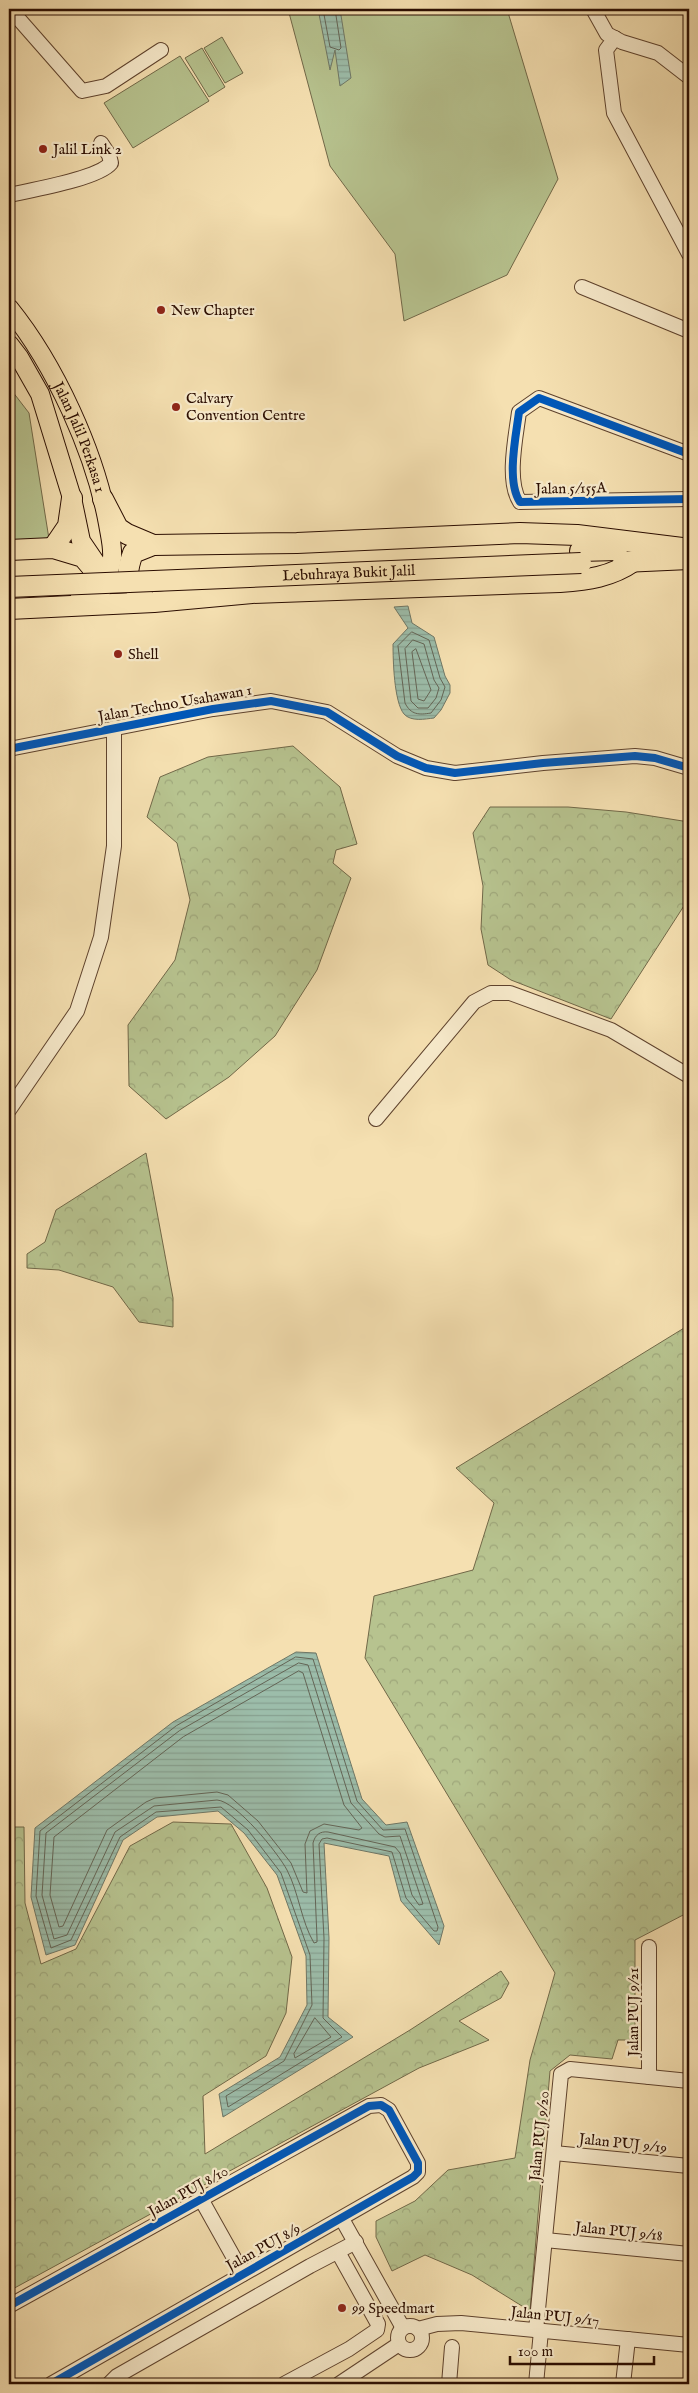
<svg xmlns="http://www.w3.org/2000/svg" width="698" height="2393" viewBox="0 0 698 2393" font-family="'IM FELL English',serif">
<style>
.green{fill:#b7c38f;stroke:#716848}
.forest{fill:url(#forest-crowns);stroke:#716848}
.water{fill:url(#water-rules);stroke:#6f7766}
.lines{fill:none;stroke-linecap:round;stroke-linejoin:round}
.shore{stroke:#646556;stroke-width:1}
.minor-casing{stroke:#5e422d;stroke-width:16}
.major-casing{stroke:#2b0d01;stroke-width:20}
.highway-casing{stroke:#2b0d01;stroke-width:22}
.minor{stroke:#f8ebcc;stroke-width:14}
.major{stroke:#f5e0b1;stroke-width:18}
.highway{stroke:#f5e0b1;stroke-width:20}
.highway-bridge-casing{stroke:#2b0d01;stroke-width:22;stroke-linecap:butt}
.highway-bridge{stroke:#f5e0b1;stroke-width:20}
.cycleway-casing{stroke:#f8ebcc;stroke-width:11}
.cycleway{stroke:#0057b8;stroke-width:8}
.poi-dot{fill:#8f2418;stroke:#f8ebcc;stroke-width:2}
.labels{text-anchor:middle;stroke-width:4.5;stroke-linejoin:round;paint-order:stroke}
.poi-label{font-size:15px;fill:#2b0d01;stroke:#f8ebcc;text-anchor:start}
.street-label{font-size:15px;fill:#2b0d01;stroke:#f8ebcc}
</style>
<defs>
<pattern id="forest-crowns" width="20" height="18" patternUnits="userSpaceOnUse" patternTransform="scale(1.25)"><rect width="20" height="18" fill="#b7c38f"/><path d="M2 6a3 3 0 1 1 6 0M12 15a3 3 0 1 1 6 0" fill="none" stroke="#9ea67a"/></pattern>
<pattern id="water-rules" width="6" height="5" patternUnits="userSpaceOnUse" patternTransform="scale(1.25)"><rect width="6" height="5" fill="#9cbdaa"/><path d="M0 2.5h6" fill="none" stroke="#87a190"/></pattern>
</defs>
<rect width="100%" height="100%" fill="#f5e0b1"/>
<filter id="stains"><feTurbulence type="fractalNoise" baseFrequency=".004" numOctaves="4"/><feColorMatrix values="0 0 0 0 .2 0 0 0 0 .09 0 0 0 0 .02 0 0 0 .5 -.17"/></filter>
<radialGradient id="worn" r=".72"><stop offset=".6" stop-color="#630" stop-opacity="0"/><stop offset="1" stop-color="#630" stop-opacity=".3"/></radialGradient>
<!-- green -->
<g class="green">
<polygon points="288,9 507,9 558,179 507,275 404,321 395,254 330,166"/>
<polygon points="222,37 243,73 225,83 204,48"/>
<polygon points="202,48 225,87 209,97 185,58"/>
<polygon points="180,56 209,101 133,148 104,103"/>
<polygon points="9,387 29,413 49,539 9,540"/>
</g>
<!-- forest -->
<g class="forest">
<polygon points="293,746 340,787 357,844 336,850 333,863 351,878 317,970 275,1036 229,1077 166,1119 129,1086 128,1025 175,960 190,900 177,843 147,817 160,777 208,757"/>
<polygon points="490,807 568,807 626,812 689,822 689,898 611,1019 511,980 488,965 481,929 483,886 473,833"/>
<polygon points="146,1153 173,1298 173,1327 139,1322 113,1287 59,1270 27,1268 27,1254 45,1242 56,1210"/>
<polygon points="689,1325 689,1912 635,1940 635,2040 618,2040 612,2059 570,2055 550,2071 530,2311 472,2275 425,2255 392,2271 376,2237 376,2221 415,2201 448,2170 515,2158 530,2060 555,1973 365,1658 374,1596 473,1570 494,1503 456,1468"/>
<polygon points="173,1822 231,1824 267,1888 292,1957 286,2013 266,2056 203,2096 205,2154 410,2030 501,1971 509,1983 501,1998 459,2021 489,2040 419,2068 9,2291 9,1827 24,1827 25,1903 41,1964 76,1949 130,1846"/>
</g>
<!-- water -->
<g class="water">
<polygon points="318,9 340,9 351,78 340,86 335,50 330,70"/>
<path d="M408,606L412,623L434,637L445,676L450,685V693L441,710L434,718C425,719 411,722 404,714C394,702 393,660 393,644L408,628L394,607Z"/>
<polygon points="296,1652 316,1653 362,1799 386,1825 407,1822 444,1926 439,1945 401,1901 389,1856 324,1843 329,1938 328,2017 353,2037 223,2117 219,2094 280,2057 307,2005 306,1956 277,1875 244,1833 218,1811 157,1817 123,1840 75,1945 46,1955 31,1897 35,1828 173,1722"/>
</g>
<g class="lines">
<!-- shore -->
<g class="shore">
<polyline points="323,9 330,47 339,50 341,48 335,9"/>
<path d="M412,632L429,640L440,678L445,687L441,700L431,713C419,715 411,715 405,703L398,646Z"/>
<polygon points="413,640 424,644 434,680 439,688 436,698 428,708 418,708 411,701 405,649"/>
<polygon points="416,649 431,690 424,701 418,699 412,652"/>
<polygon points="296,1657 313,1659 357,1801 383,1830 405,1829 438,1927 437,1931 434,1931 406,1898 392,1852 327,1838 322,1839 319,1844 324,1938 323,2018 342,2037 228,2107 226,2096 284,2061 312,2005 310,1955 281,1873 248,1830 221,1807 156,1812 120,1837 71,1940 51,1948 36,1896 40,1831 176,1726"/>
<path d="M299,1663L308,1665L351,1803L379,1834L385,1837L400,1836L423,1904L419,1905L412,1895L400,1853L395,1847L328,1832C320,1831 315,1835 313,1843L317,1938V1942L314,1943C301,1921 299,1893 287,1870C278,1853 236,1801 217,1800L154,1806L115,1832L67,1935L54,1939L42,1895L46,1833L179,1731Z"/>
<polygon points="299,1671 303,1673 344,1805 362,1828 359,1830 324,1824 310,1831 305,1844 307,1893 303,1892 291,1863 258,1821 228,1795 217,1792 155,1798 146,1802 107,1830 63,1926 59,1927 50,1895 54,1837 183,1737"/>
<polygon points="315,2018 331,2037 295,2058 294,2054"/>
</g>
<!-- minor casing -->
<g class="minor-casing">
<g id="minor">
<polyline points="10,9 82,91 106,86 161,50"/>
<polyline points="593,9 607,34 622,42 658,53 689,77"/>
<polyline points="615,38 606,50 614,113 689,254"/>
<path d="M9,195C31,190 98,179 111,163L109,155L101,143"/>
<polyline points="582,287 689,331"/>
<path d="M689,454L539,398L519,412C516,436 506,481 520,502L689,499"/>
<polyline points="9,749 213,709 271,701 327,712 397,756 426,768 455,773 543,763 635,756 655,758 689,768"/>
<polyline points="9,1110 77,1011 101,937 114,846 114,728"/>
<polyline points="376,1119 474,1002 491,993 510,993 611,1030 689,1076"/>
<polyline points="649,1947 649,2077"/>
<polyline points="554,2153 689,2166"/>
<polyline points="201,2199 243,2274"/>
<polyline points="342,2219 403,2328"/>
<polyline points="545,2240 689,2254"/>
<polyline points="9,2306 369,2106 381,2105 389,2110 418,2163 418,2172 413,2177 51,2384"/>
<circle cx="410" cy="2338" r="12"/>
<polyline points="418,2329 437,2324 461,2323 689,2345"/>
<polyline points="536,2330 561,2074 570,2069 689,2081"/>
<polyline points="109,2384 117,2376 310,2266 356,2242"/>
<polyline points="284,2384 349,2349 377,2330 378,2324 338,2252"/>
<polyline points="339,2384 399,2344"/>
<polyline points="449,2384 452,2347"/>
<polyline points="536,2384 541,2331"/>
<polyline points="623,2384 628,2339"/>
</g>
</g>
<!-- major casing -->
<g class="major-casing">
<g id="major">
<path id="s1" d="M9,308C55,365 95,452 108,524C110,536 113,547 112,558C111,569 104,584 100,594"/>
<polyline points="9,344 19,357 40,394 72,498 81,541 98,566"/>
</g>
</g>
<!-- highway casing -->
<g class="highway-casing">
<g id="highway">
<polyline points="103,499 118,528 127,534 153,545 297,543 520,533 577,535 682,548"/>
<polyline points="53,548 68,526 72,498"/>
<polyline points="9,550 53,548 83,557 94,570 90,587 81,595"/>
<polyline points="580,551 617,550"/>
<polyline points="623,562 689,559"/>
<path d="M142,594C125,581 126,572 133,553L153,545"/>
<path d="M9,609L154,602L252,593L560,582C588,580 611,577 634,561"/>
</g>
</g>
<!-- minor -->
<use href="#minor" class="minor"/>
<!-- major -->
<use href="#major" class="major"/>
<!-- highway -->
<use href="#highway" class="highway"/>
<!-- highway-bridge casing -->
<g class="highway-bridge-casing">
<g id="highway-bridge">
<path id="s2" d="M9,587L581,563"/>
</g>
</g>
<!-- highway-bridge -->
<use href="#highway-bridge" class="highway-bridge"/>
<!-- cycleway casing -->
<g class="cycleway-casing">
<g id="cycleway">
<path d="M689,454L539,398L519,412C516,436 506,481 520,502L689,499"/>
<polyline points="9,749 213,709 271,701 327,712 397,756 426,768 455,773 543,763 635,756 655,758 689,768"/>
<polyline points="9,2306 369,2106 381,2105 389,2110 418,2163 418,2172 413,2177 51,2384"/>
</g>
</g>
<!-- cycleway -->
<use href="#cycleway" class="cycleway"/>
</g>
<!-- markers -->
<g class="poi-dot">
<circle cx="43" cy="149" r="5"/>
<circle cx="161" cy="310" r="5"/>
<circle cx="176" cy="407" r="5"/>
<circle cx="118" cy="654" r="5"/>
<circle cx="342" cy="2308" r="5"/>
</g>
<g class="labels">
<!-- poi labels -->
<g class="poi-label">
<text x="53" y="154">Jalil Link 2</text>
<text x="171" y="315">New Chapter</text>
<text x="186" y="403">Calvary<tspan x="186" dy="17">Convention Centre</tspan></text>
<text x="128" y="659">Shell</text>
<text x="352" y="2313">99 Speedmart</text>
</g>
<!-- street labels -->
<g class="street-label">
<text dy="5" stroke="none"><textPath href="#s1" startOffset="148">Jalan Jalil Perkasa 1</textPath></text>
<text transform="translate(571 488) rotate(-1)" y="5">Jalan 5/155A</text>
<text dy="5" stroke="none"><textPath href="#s2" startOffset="340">Lebuhraya Bukit Jalil</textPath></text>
<text transform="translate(175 703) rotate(-10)" y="5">Jalan Techno Usahawan 1</text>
<text transform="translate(633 2012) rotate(-90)" y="5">Jalan PUJ 9/21</text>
<text transform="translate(539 2136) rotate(-84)" y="5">Jalan PUJ 9/20</text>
<text transform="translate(623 2143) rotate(6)" y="5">Jalan PUJ 9/19</text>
<text transform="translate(188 2191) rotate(-29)" y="5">Jalan PUJ 8/10</text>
<text transform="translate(619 2231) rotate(6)" y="5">Jalan PUJ 9/18</text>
<text transform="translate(263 2247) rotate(-29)" y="5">Jalan PUJ 8/9</text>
<text transform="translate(555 2316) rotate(6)" y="5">Jalan PUJ 9/17</text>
</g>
</g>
<!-- margin -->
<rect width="698" height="2393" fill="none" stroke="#f5e0b1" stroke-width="30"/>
<rect x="10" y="10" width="678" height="2373" fill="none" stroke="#2b0d01" stroke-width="2.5"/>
<rect x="15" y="15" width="668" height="2363" fill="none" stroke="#2b0d01"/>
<!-- scale -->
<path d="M510 2356v8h144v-8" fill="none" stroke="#2b0d01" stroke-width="2.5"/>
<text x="518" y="2356" font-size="15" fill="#2b0d01" stroke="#f8ebcc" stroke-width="4" paint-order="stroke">100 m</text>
<rect width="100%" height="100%" filter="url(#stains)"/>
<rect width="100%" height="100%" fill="url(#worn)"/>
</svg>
